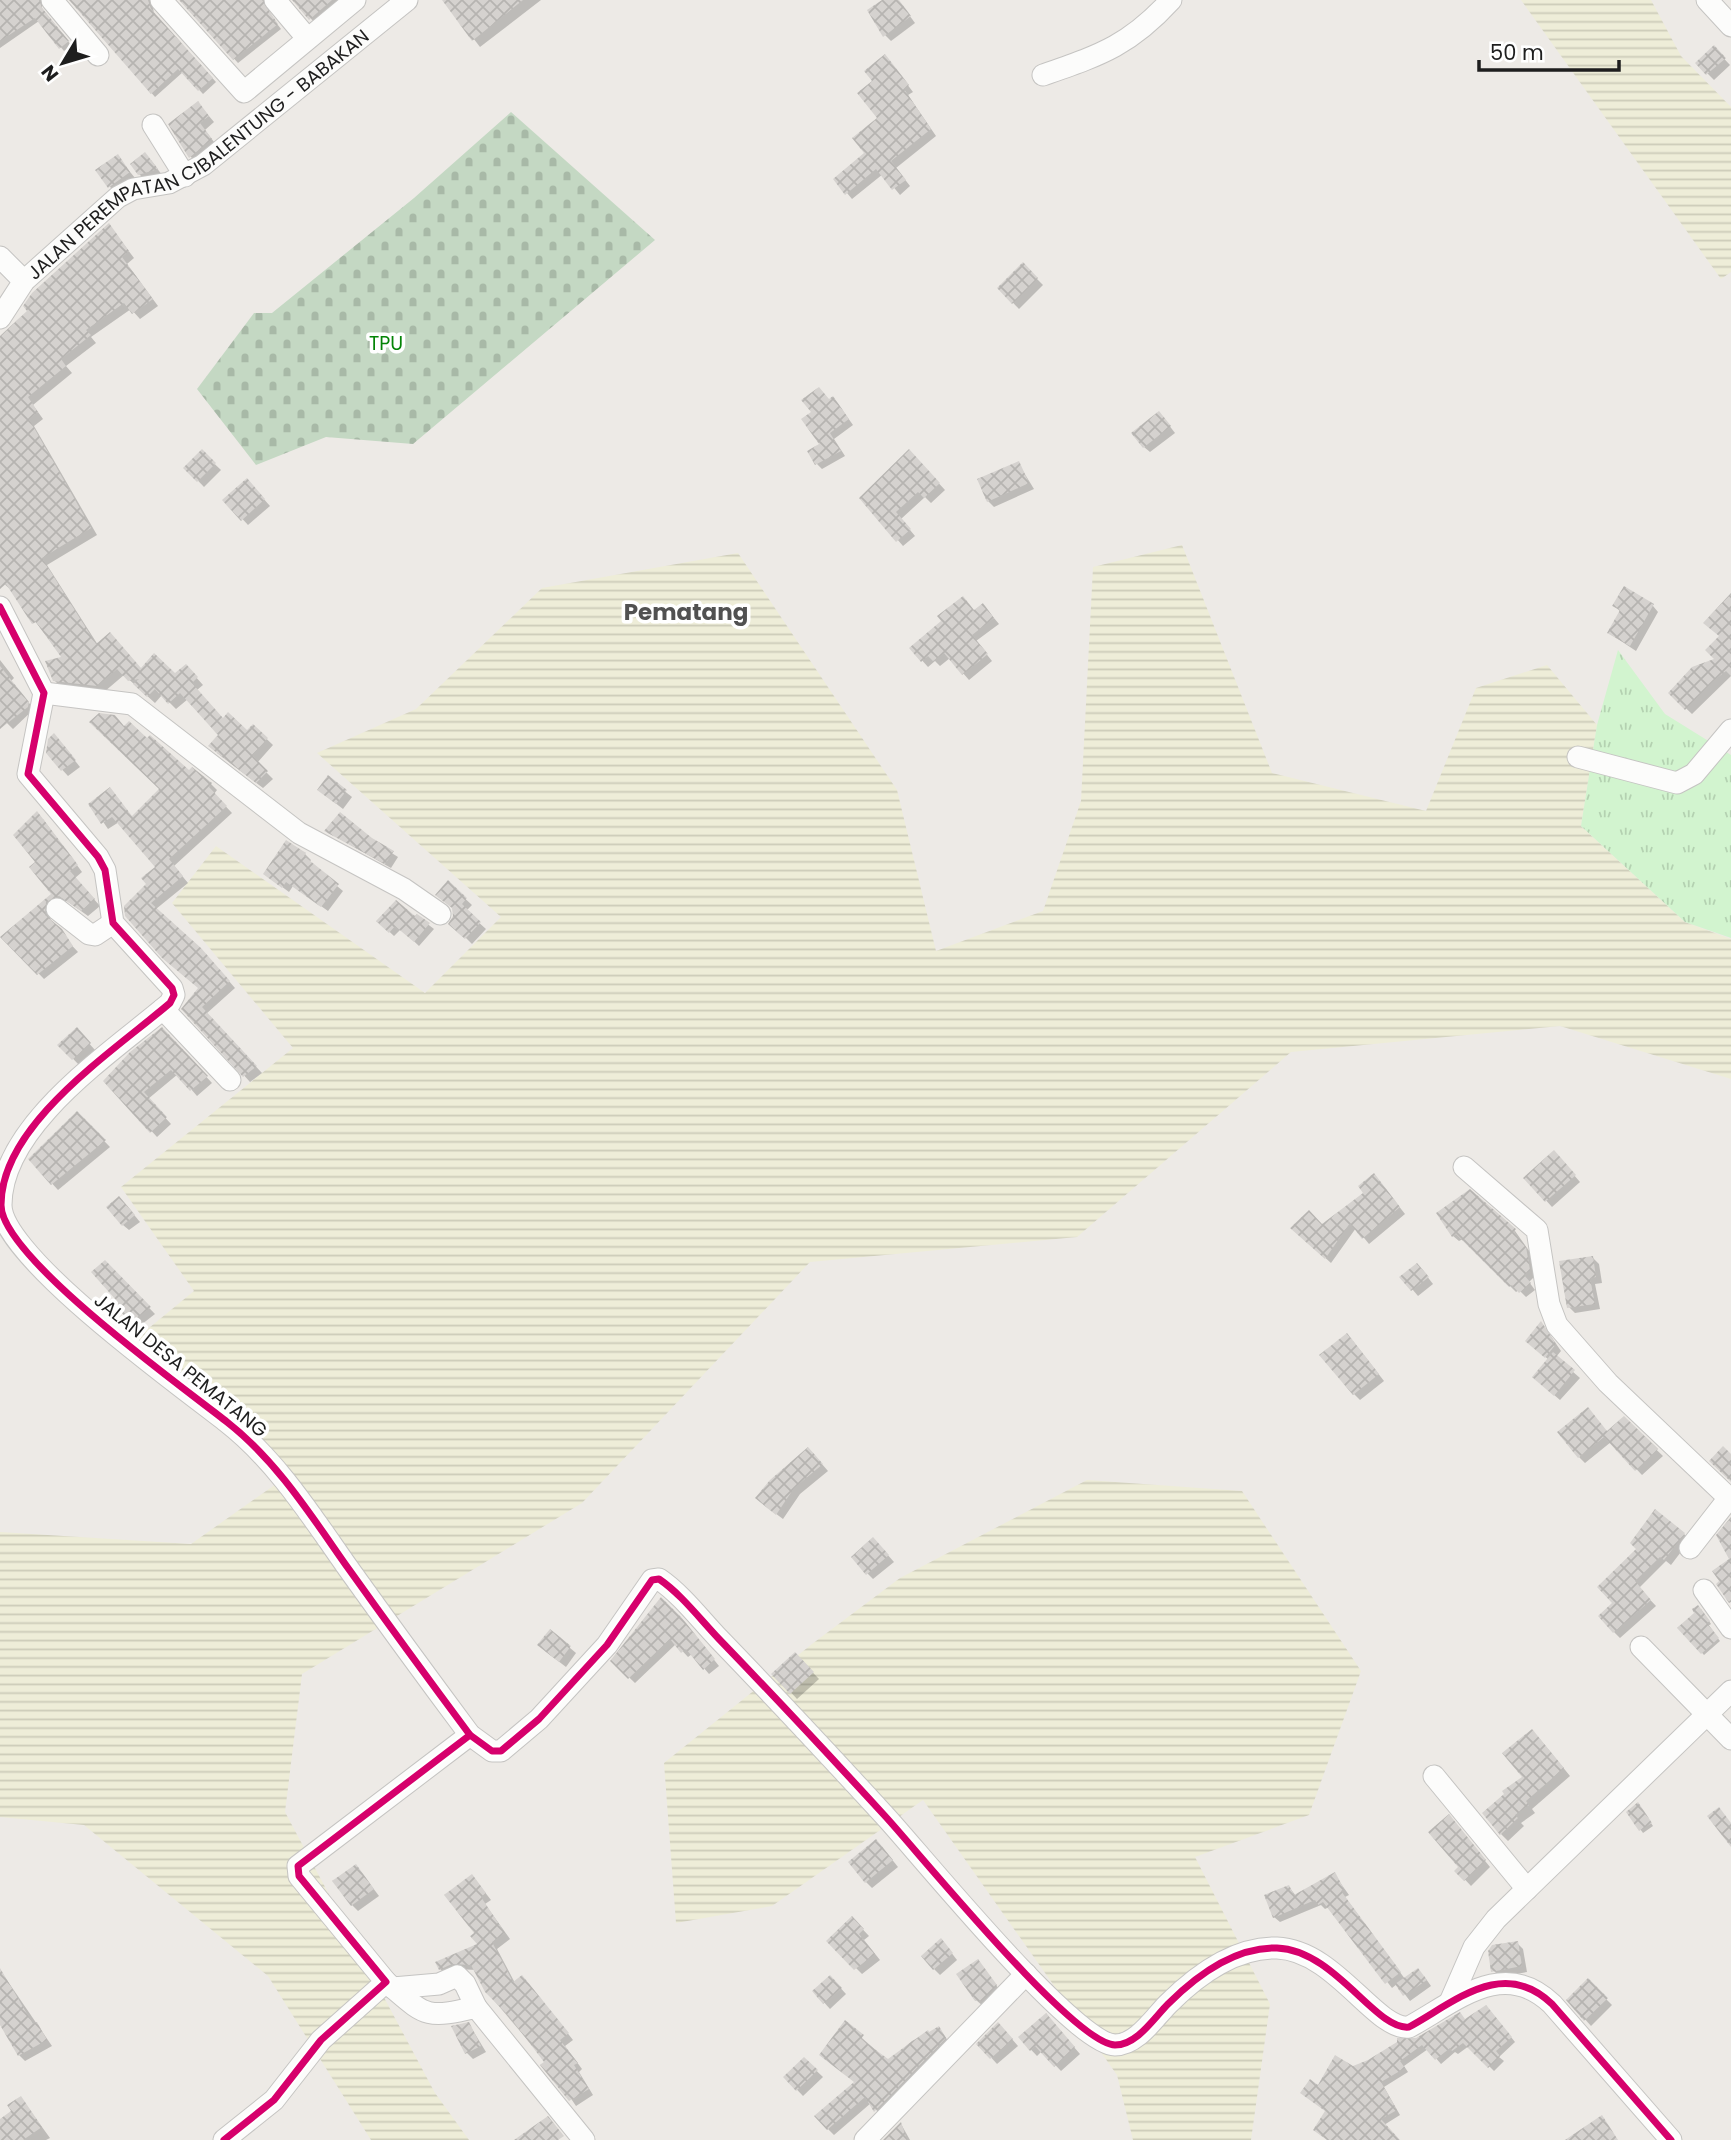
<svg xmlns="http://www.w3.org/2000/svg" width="1731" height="2140" viewBox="0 0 1731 2140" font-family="Poppins,sans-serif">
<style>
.farmland{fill:url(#farmland-rules)}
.cemetery{fill:url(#cemetery-stones)}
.park{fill:url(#park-tufts)}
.shadow{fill:#0003}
.building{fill:url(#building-cross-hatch)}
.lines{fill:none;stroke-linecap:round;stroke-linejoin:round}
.minor-casing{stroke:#c5c4c2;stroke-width:23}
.minor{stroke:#fcfcfb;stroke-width:21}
.cycleway-casing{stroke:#fff;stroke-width:11}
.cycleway{stroke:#d6006c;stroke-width:7}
.labels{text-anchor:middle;stroke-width:7;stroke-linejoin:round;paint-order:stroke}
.street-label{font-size:19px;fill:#1e1e1e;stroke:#fff}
.park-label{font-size:19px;fill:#048406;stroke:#fff}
.quarter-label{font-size:23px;font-weight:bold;fill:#515151;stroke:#fff}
</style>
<defs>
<pattern id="farmland-rules" width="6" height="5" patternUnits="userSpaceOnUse" patternTransform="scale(1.75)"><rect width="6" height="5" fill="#eeedd8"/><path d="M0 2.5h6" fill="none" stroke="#cccbb9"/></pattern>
<pattern id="cemetery-stones" width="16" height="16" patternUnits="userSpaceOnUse" patternTransform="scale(1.75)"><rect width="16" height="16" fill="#c4d8c3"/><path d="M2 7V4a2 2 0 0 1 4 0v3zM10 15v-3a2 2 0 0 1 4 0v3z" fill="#a8b9a7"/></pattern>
<pattern id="park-tufts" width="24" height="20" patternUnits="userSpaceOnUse" patternTransform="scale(1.75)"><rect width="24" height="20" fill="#d2f4cf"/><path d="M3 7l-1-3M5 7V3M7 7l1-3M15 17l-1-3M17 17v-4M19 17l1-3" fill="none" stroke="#b4d1b1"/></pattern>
<pattern id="building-cross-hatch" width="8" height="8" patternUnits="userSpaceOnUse" patternTransform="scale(1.75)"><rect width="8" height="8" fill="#d5d2cf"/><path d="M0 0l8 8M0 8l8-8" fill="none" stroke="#b6b4b1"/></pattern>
</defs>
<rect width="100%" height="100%" fill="#edeae6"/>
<!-- farmland -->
<g class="farmland">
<polygon points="1521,0 1651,0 1681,56 1731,107 1731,272 1721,279"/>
<polygon points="1182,545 1272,773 1426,811 1476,688 1547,665 1597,725 1581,826 1685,922 1731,939 1731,1079 1560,1026 1291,1052 1077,1237 810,1262 582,1503 302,1674 285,1812 435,2093 469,2140 371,2140 268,1976 84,1825 0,1817 0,1532 191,1544 283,1479 127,1346 194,1291 121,1187 293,1048 172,903 216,846 425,993 501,917 317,753 416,709 542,588 738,553 897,790 936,951 1043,911 1081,801 1093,567"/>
<polygon points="1087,1480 1242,1491 1361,1671 1309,1815 1195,1857 1270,2004 1251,2140 1133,2140 1117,2075 923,1800 772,1906 676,1923 664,1763 812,1644 900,1578"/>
</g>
<!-- cemetery -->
<polygon class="cemetery" points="511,112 655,240 413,444 326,437 256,465 197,389 254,313 272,313 414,198"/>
<!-- park -->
<polygon class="park" points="1618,650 1665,714 1731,755 1731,938 1685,922 1581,826 1597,725"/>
<!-- shadow -->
<g class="shadow">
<polygon points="7,0 43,0 42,8 71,45 64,51 39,21 0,48 0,6"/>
<polygon points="72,0 152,0 154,14 216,82 203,94 183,72 155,97"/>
<polygon points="181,0 268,0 265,8 281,29 238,63"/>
<polygon points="294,0 340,0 314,22"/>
<polygon points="444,0 541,0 480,47"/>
<polygon points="886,0 898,0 915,23 891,41 885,35"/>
<polygon points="1714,48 1730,65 1714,80 1697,63"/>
<polygon points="891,63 913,92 908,95 936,136 896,168 910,186 900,195 883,174 852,199 847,193 880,119 874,81"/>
<polygon points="198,103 214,122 205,130 217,146 196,162 190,156"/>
<polygon points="117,156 135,178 116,192 110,187"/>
<polygon points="151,160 162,175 145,180 139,174"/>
<polygon points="109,225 134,258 127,264 158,306 140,319 131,309 91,337 96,343 66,366 72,373 33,405 43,419 34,426 97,535 47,565 98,645 141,670 175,675 186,666 203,685 197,690 223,720 247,732 253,726 273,745 257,763 273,779 263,788 217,753 220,735 188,699 176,709 162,695 155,703 124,675 104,692 61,687 54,680 63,658 12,591 0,580 0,338 30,311"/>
<polygon points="1023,265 1043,285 1019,309 999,288"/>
<polygon points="829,401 838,404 853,425 834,439 845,456 822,469 817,464"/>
<polygon points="1165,420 1175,433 1150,452 1144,447"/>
<polygon points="909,451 945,490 931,503 925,497 901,519 915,536 903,546 862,498"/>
<polygon points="202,452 221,470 204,487 186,468"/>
<polygon points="1018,463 1034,489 994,507 988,501"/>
<polygon points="247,480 270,506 248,525 225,500"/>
<polygon points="1731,596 1731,676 1692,714 1670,693 1717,660"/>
<polygon points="983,605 999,624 976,641 992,661 969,680 950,658 940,666 935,661 928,667 911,648"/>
<polygon points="1614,606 1653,606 1658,612 1636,651 1609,633 1621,612"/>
<polygon points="0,660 14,678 11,681 34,709 13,729 4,720 0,723"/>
<polygon points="129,724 189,772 211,784 217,790 214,794 232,813 174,866 188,883 156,909 207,956 235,988 206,1014 262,1073 250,1082 184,1009 200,988 127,915 157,867 119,822 108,829 91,804 133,817 162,790 125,728"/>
<polygon points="60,742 80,767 68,776 47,753"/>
<polygon points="328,778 352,797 343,809 325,795"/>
<polygon points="43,819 82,872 75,878 100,906 88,916 67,901 52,907 50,922 78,952 44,979 3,937 54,894 38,862"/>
<polygon points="326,831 371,840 398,857 391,868"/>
<polygon points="305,854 311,860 309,863 343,891 328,911 293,886 289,892 265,874"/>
<polygon points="448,883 472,905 466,911 486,929 472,944 451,923 455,916"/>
<polygon points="417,916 434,929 419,946 401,929 394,936 378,921"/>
<polygon points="162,1029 212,1083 197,1096 178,1074 148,1099 171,1124 157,1137 106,1081"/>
<polygon points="77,1030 95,1050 79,1065 60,1045"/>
<polygon points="77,1113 110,1147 58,1190 30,1159"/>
<polygon points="1560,1159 1580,1182 1552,1207 1526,1178"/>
<polygon points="1380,1182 1405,1214 1369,1244 1356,1228 1331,1263 1299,1234 1322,1227"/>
<polygon points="125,1204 140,1222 129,1230 123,1225"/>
<polygon points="1438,1214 1515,1231 1532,1255 1535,1276 1529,1282 1535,1290 1526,1297 1519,1290 1516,1292 1463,1239 1459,1241 1453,1236"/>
<polygon points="1593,1258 1599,1264 1602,1283 1595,1284 1600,1309 1575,1313 1569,1307"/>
<polygon points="105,1262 155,1314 137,1328 119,1300"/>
<polygon points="1423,1271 1433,1284 1418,1296 1402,1277"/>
<polygon points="1546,1329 1561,1351 1556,1357 1580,1378 1560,1400 1540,1383 1549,1360 1533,1346"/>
<polygon points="1353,1341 1384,1381 1360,1400 1354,1394"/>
<polygon points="1624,1419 1663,1456 1642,1475 1611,1442 1585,1463 1579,1457"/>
<polygon points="814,1455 828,1471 800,1494 783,1519 763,1504"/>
<polygon points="1684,1534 1690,1540 1671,1565 1666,1561 1639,1588 1656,1606 1620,1638 1614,1632 1615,1603 1599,1587"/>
<polygon points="879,1545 894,1562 873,1579 867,1573"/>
<polygon points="1701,1609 1711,1624 1708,1626 1720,1641 1704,1655 1680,1628"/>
<polygon points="687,1626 719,1666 709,1674 692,1654 688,1657 676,1644 635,1683 612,1661"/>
<polygon points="550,1631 576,1653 566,1667 545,1651"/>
<polygon points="795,1654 819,1679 797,1699 774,1674"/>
<polygon points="1539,1738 1570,1776 1532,1809 1535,1813 1521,1823 1524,1826 1508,1841 1501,1834"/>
<polygon points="1640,1807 1653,1826 1643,1833 1628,1812"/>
<polygon points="1454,1823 1490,1867 1471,1886 1457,1871 1460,1867"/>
<polygon points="882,1847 898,1867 872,1888 866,1882"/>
<polygon points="361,1872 379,1896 358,1911 352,1905"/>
<polygon points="1334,1874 1349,1895 1345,1897 1405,1979 1424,1976 1431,1986 1410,2001 1397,1984 1392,1988 1329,1907 1325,1909 1321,1905 1280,1922 1274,1917 1289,1887 1296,1896"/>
<polygon points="477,1882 491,1900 485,1904 510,1939 497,1949 515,1983 528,1983 573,2040 565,2046 582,2069 579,2072 593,2095 576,2106 547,2063 486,1991 476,1970 459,1969 446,1975 440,1969 479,1944 476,1934"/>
<polygon points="852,1918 869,1936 864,1940 880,1960 862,1974 829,1941"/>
<polygon points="1517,1943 1523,1949 1527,1972 1500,1977 1494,1971"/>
<polygon points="947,1947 957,1960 940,1975 934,1969"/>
<polygon points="983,1967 1001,1992 983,2006 976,2000"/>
<polygon points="0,1970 52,2046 25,2061 19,2055 0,2011"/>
<polygon points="1588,1981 1612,2005 1591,2026 1568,2000"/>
<polygon points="836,1983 846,1994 830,2009 814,1991"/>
<polygon points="1490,2011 1515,2042 1499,2057 1504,2061 1494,2071 1469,2046 1458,2054 1455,2052 1441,2064 1428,2049 1404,2066 1408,2072 1384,2087 1400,2115 1384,2125 1396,2140 1328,2140 1327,2112 1319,2088 1353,2068"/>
<polygon points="1051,2021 1080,2054 1061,2071 1042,2051 1037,2056 1020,2038"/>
<polygon points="845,2023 888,2061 912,2041 939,2028 951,2045 881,2116 871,2103 834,2135 828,2129 856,2083"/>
<polygon points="469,2024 486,2052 473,2059 467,2053"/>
<polygon points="1004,2030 1018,2046 997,2064 979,2044"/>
<polygon points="804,2059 823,2077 803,2096 785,2077"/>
<polygon points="21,2098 50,2138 46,2140 0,2140 0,2121 14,2112"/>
<polygon points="901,2124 910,2140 886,2140"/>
</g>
<!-- building -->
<g class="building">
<polygon points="0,0 39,0 42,8 69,41 59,49 35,18 0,41"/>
<polygon points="69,0 148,0 151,9 213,78 198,91 178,69 151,94"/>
<polygon points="179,0 262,0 278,24 233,60"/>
<polygon points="292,0 332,0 309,20"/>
<polygon points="442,0 523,0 472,41"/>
<polygon points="882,0 899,0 911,16 883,37 867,10"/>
<polygon points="1714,45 1726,58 1706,75 1695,63"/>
<polygon points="885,54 909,85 904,89 931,129 891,161 906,180 892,190 876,169 845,195 833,179 864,153 852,138 877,118 857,93 872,81 864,71"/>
<polygon points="198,101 209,116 200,123 212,139 189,158 168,124"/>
<polygon points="145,152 158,169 138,175 130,164"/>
<polygon points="118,154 130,172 108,188 95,170"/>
<polygon points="109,223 129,251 122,257 153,299 132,314 124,303 86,330 91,335 61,359 66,366 28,397 38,412 29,419 91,528 42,558 96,644 110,632 141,668 154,653 175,673 186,664 198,677 192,683 223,718 228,712 247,730 253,724 268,738 252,755 268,771 256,783 208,746 218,735 180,693 168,704 155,689 147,697 133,684 139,679 128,681 117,669 97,686 53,681 45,661 61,657 36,622 32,624 6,584 0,589 0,336 27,311 23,306 32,293"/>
<polygon points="1023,262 1038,278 1012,304 997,288"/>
<polygon points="819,387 829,399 833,396 849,419 830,433 841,451 815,465 807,451 819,444 801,419 811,412 801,400"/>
<polygon points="1159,411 1171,426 1143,448 1131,433"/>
<polygon points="202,449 216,463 197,482 183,468"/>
<polygon points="909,449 940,483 924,498 918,492 896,512 911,529 896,542 859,498"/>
<polygon points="1019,461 1029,483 987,502 977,479"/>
<polygon points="247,478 265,499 241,521 222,500"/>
<polygon points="1624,586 1654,604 1630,646 1607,633 1620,610 1612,606"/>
<polygon points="1731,593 1731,676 1726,671 1713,681 1685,710 1668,693 1692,667 1714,659 1705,650 1719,636 1703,623"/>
<polygon points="963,596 974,610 983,603 994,618 972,635 988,654 962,675 944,653 933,661 928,656 921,662 909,648 941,621 937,616"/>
<polygon points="0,666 29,702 28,707 0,729"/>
<polygon points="99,713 115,715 124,726 129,721 147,738 150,735 189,770 192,767 212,783 209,787 227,806 169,859 183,876 151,903 201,948 230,981 202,1007 257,1066 243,1077 181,1009 198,988 162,958 125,916 124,906 146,884 141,878 155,867 112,817 101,824 88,804 110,787 132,816 159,789 89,722"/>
<polygon points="54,733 76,760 61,771 46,753 48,739"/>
<polygon points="328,775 347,790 336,804 317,790"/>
<polygon points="37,811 78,865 70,871 95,899 81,911 59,896 46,902 45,915 62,929 73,946 37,975 0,937 51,894 29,867 35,862 13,835"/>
<polygon points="340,812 372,838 394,851 385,864 324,831"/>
<polygon points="286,840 306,853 304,856 339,884 321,907 286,882 282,888 263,874"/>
<polygon points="448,880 467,898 462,904 481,922 465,939 448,924 453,916 452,908 435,895"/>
<polygon points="396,900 415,916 417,914 430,923 414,942 395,926 389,933 376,921"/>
<polygon points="77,1027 91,1043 72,1060 57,1045"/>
<polygon points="162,1027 208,1076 190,1091 171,1070 144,1092 167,1117 150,1133 103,1081 130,1052"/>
<polygon points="77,1111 106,1140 51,1185 28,1159"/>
<polygon points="1554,1150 1576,1175 1545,1202 1523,1178"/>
<polygon points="1374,1173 1400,1207 1362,1239 1350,1223 1325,1259 1290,1228 1309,1210 1322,1224 1363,1193 1358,1186"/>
<polygon points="1470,1189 1516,1229 1514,1232 1526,1247 1530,1270 1524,1275 1531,1283 1519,1293 1512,1285 1509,1287 1456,1234 1452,1237 1436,1213"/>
<polygon points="119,1196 135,1215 122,1226 106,1207"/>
<polygon points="1593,1256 1596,1277 1590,1278 1595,1304 1567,1308 1559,1261"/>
<polygon points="105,1260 151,1307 130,1323 113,1302 116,1300 91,1272"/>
<polygon points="1417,1263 1429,1277 1411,1291 1399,1277"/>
<polygon points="1541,1321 1556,1344 1545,1358 1525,1341"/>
<polygon points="1347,1333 1379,1374 1353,1395 1319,1355"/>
<polygon points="1553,1352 1575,1370 1554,1396 1532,1377"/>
<polygon points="1588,1407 1607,1431 1624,1416 1658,1449 1635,1471 1604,1437 1578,1458 1557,1432"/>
<polygon points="1723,1446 1731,1454 1731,1482 1709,1461"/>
<polygon points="808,1447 823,1464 794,1488 776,1515 755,1498 770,1480"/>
<polygon points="1655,1509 1685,1533 1664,1560 1660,1557 1635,1581 1651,1600 1613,1633 1598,1616 1612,1603 1597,1587 1636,1549 1630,1543"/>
<polygon points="1731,1517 1731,1602 1729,1603 1716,1584 1719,1581 1712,1571 1729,1559 1716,1535"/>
<polygon points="873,1537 889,1555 866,1575 851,1557"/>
<polygon points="661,1597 682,1618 715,1659 703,1670 686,1649 681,1653 670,1639 628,1679 610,1661"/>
<polygon points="1698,1605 1710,1621 1707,1623 1719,1638 1701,1654 1677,1628 1694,1613 1692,1609"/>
<polygon points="550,1629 571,1646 559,1662 537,1645"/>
<polygon points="795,1652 814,1672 790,1694 771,1674"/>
<polygon points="1532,1729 1564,1768 1526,1801 1529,1805 1515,1815 1518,1818 1500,1835 1482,1813 1504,1794 1502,1791 1522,1777 1502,1753"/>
<polygon points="1638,1802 1652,1823 1639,1831 1626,1812"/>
<polygon points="1719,1807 1731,1823 1731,1847 1707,1816"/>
<polygon points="1449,1814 1486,1860 1464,1881 1454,1871 1458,1867 1428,1832"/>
<polygon points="876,1839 893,1860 865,1883 848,1862"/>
<polygon points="356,1864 374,1889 351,1906 332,1881"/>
<polygon points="1335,1872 1344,1889 1341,1891 1401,1972 1385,1984 1323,1902 1318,1905 1315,1900 1273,1918 1264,1895 1289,1885 1294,1895"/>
<polygon points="472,1874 486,1893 481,1897 505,1933 492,1942 513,1982 522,1975 569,2033 560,2040 578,2063 574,2065 589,2089 569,2101 540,2065 544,2062 509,2016 485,1992 471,1965 452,1964 439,1970 435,1962 477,1944 470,1936 474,1933 444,1895"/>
<polygon points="852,1916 864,1929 859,1934 875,1954 854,1970 826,1941"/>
<polygon points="941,1938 953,1953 933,1970 921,1956"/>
<polygon points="1518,1941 1522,1966 1491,1972 1488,1951 1492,1945"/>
<polygon points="978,1959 997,1985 981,2001 975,2001 956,1974"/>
<polygon points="0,1968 33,2024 37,2022 47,2040 18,2056 0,2025"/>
<polygon points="1418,1968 1427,1980 1403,1996 1395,1984"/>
<polygon points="830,1975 842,1988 823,2004 812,1991"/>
<polygon points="1588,1978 1608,1998 1584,2021 1566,2000"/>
<polygon points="1486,2005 1512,2037 1496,2051 1500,2056 1488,2068 1463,2043 1452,2051 1450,2048 1435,2060 1422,2045 1400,2061 1405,2068 1381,2082 1397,2110 1381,2119 1400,2140 1327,2140 1313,2130 1325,2111 1300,2093 1310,2079 1318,2085 1335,2055 1353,2066 1368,2060 1397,2042 1397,2038 1416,2038 1460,2012 1465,2019"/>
<polygon points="1046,2013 1075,2047 1054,2067 1035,2046 1030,2051 1018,2037"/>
<polygon points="845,2020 864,2035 861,2039 888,2059 928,2030 929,2032 939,2026 946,2038 874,2112 865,2097 827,2130 814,2116 854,2082 819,2055"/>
<polygon points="469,2022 481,2046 465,2054 451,2026"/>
<polygon points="998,2022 1013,2039 990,2059 976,2044"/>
<polygon points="804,2057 818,2070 796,2091 783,2077"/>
<polygon points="21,2096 42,2127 23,2140 0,2140 0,2119 11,2111 7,2105"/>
<polygon points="1602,2115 1618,2140 1565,2140"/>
<polygon points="548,2116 564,2136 558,2140 514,2140"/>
<polygon points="901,2122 907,2140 883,2140"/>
</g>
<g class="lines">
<!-- minor casing -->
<g class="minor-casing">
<g id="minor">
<polyline points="52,0 98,55"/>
<polyline points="161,0 244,92 355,0"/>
<polyline points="275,0 307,38"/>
<polyline points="1707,0 1731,26"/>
<path d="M1043,75C1100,55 1129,46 1171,0"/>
<polyline points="153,125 185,176"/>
<polyline points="0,257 24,281"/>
<path id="s1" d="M0,318L24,281L118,197L133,189L169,183L203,165L407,0"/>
<path d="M0,607L44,693L28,774L98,857L105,870L113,923L172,988L174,995L170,1003C114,1051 1,1124 1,1205C1,1257 184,1388 227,1422C277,1461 312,1517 348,1568C388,1624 429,1680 470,1735L492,1751H501L539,1719L607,1645L652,1580L659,1579C681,1594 700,1619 719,1639C775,1697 830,1756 885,1816C920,1854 1074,2044 1115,2045C1137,2045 1154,2018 1168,2004C1197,1975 1235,1947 1277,1948C1335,1950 1376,2031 1409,2027C1455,2002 1503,1957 1552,2004L1671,2140"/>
<polyline points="44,693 132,704 299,833 404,889 440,914"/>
<polyline points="1578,757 1677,783 1694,774 1731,730"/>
<polyline points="57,909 89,934 95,935 113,923"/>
<polyline points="163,1009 230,1080"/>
<polyline points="1464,1167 1537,1230 1549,1304 1557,1325 1608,1383 1731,1500"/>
<polyline points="1690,1548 1729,1498"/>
<polyline points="1704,1590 1731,1628"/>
<polyline points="1641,1647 1731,1739"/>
<polyline points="1434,1776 1527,1889"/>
<path d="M386,1982C425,2015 424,2020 476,2007L584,2140"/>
<polyline points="393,1988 439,1984 457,1976 465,1984 476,2007"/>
<polyline points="1450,2002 1474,1947 1496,1919 1731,1691"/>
<polyline points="224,2140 274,2100 321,2040 386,1982 299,1876 298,1866 470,1735"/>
<polyline points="865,2140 1026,1974"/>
</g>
</g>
<!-- minor -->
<use href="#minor" class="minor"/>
<!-- cycleway casing -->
<g class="cycleway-casing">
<g id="cycleway">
<path d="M0,607L44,693L28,774L98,857L105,870L113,923L172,988L174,995L170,1003C114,1051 1,1124 1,1205C1,1257 184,1388 227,1422C277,1461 312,1517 348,1568C388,1624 429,1680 470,1735L492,1751H501L539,1719L607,1645L652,1580L659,1579C681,1594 700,1619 719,1639C775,1697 830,1756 885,1816C920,1854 1074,2044 1115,2045C1137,2045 1154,2018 1168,2004C1197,1975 1235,1947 1277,1948C1335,1950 1376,2031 1409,2027C1455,2002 1503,1957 1552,2004L1671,2140"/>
<polyline points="224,2140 274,2100 321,2040 386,1982 299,1876 298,1866 470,1735"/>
</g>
</g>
<!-- cycleway -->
<use href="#cycleway" class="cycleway"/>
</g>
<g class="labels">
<!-- street labels -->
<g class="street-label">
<text dy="7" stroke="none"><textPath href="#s1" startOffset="262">JALAN PEREMPATAN CIBALENTUNG - BABAKAN</textPath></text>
<text transform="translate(181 1365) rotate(39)" y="7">JALAN DESA PEMATANG</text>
</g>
<!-- park labels -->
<g class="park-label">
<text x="386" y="350">TPU</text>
</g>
<!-- quarter labels -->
<g class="quarter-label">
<text x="686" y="620">Pematang</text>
</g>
</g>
<!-- north arrow -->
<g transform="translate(63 63) rotate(232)" stroke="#ffffff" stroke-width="5" paint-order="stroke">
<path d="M0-5L12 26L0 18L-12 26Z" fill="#1e1e1e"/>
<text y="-10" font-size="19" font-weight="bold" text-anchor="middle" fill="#1e1e1e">N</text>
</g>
<!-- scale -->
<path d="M1479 60v10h140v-10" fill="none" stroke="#1e1e1e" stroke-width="3.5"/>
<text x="1490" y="60" font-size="21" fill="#1e1e1e" stroke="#ffffff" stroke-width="5" paint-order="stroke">50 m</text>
</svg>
